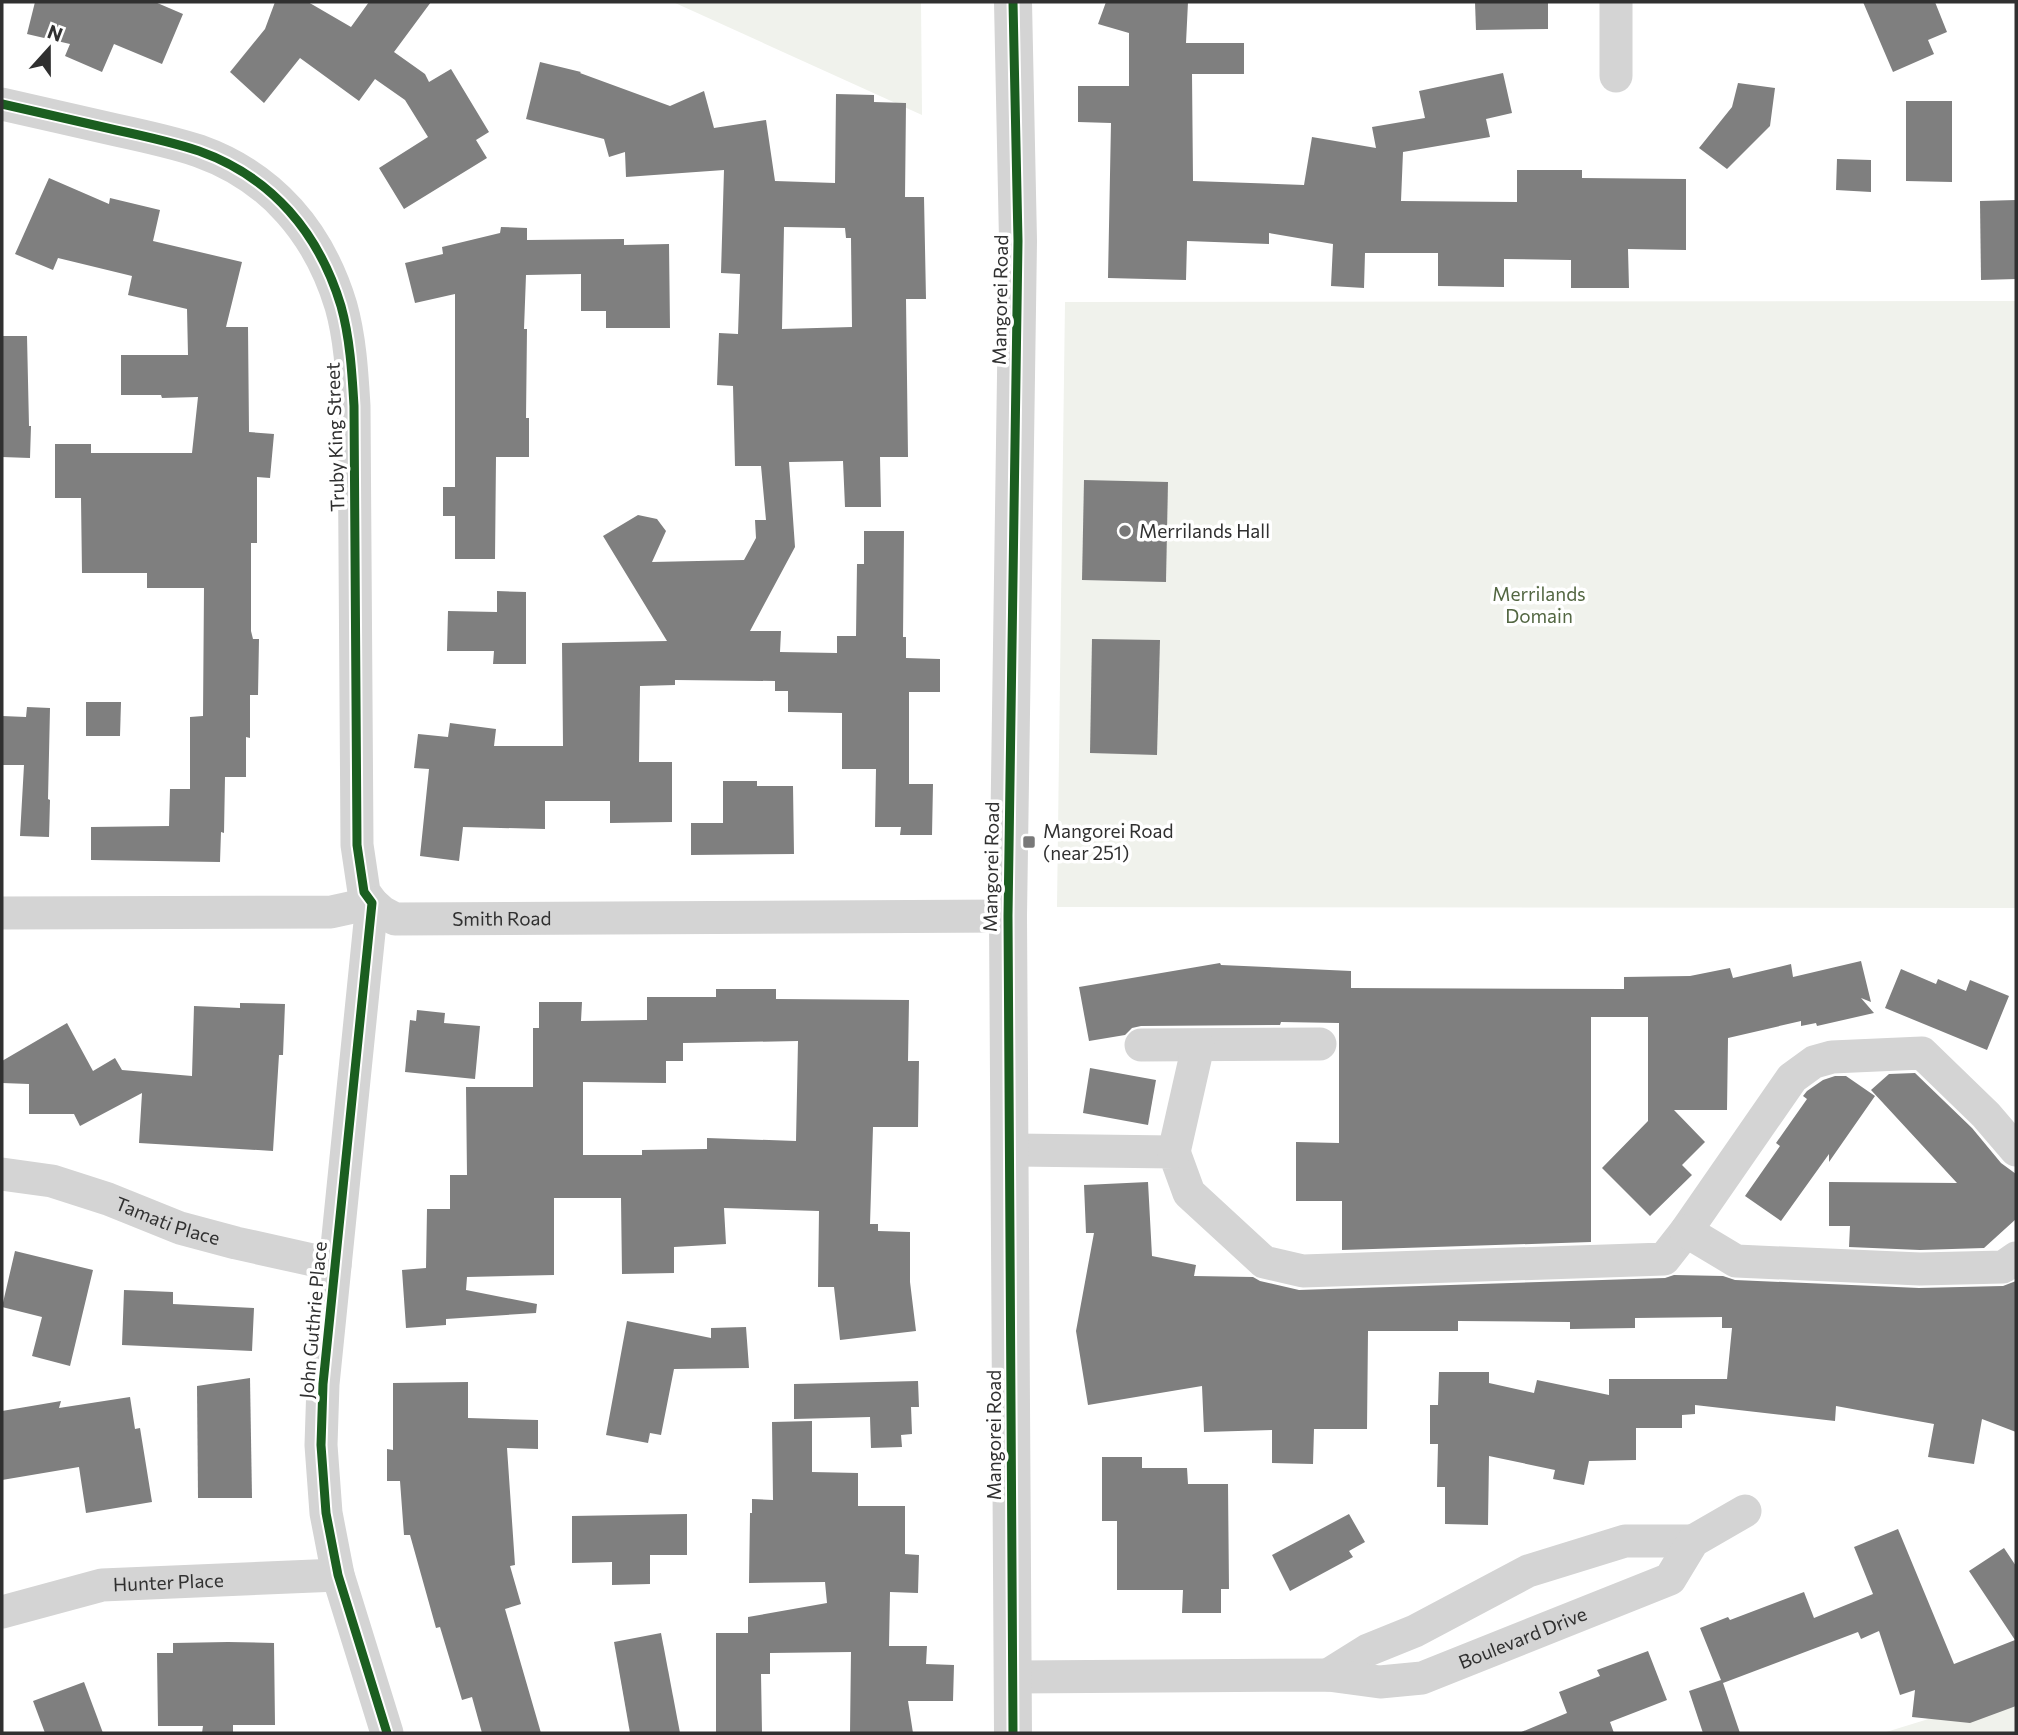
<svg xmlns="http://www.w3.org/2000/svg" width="2018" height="1735" viewBox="0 0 2018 1735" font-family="Commissioner,sans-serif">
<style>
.green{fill:#f0f2ec}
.building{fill:#7f7f7f;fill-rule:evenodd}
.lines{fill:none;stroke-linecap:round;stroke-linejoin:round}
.minor{stroke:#d4d4d4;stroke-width:33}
.tertiary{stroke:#d4d4d4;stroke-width:38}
.cycleway-casing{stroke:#fff;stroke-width:13}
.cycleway{stroke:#1b5e20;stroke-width:9}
.poi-dot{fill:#787878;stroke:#fff;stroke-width:2.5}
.labels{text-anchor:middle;stroke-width:7;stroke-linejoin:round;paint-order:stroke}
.street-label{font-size:19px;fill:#303030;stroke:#fff}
.poi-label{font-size:19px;fill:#303030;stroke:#fff;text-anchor:start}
.park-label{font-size:19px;fill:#536742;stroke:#fff}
</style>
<rect width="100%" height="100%" fill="#fff"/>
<!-- green -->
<g class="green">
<polygon points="673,2 921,2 922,115"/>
<polygon points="2016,301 2016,908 1057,907 1065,302"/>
<polygon points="2016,1692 2016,1733 1883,1733"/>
</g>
<!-- building -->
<g class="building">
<polygon points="35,2 155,2 183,14 162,64 114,44 102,72 65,56 70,44 27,34"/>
<polygon points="275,2 308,2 351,27 369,2 431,2 394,52 425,74 429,82 451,69 489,132 476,140 487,158 404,209 379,168 428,137 405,100 375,79 359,101 300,58 264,103 230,72 265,29"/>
<polygon points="1106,2 1188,2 1186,43 1244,43 1244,74 1192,74 1193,181 1304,185 1312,137 1376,148 1372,127 1425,118 1419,91 1503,73 1512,113 1486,119 1490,137 1403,152 1401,201 1517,202 1517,170 1582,170 1582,178 1686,179 1686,250 1628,249 1629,288 1571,288 1571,260 1504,259 1504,287 1438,286 1438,253 1365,253 1364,288 1331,286 1333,244 1269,233 1269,244 1187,241 1186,280 1108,278 1111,123 1078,122 1078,86 1129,86 1129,33 1098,24"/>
<polygon points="1475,2 1548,2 1548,29 1476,30"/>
<polygon points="1863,2 1935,2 1947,32 1928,40 1934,54 1893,72"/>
<path d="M540,62L581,72L580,73L670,106L704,91L714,128L766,120L775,181L835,183L836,94L874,95V102L906,103L905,197H924L926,299H906L908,457H880L881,507H845L843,461L789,462L795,547L750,631H781L780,652L837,653V636H856L857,564H864V531H904L903,637H906V658L940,659V692H909V784H933L932,835H900L901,827H875L876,769H842V713L788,712V691H775V681L675,680V685L640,686L639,762H672V822L610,823V801H545V829L463,827L459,861L420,856L429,769L414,768L418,734L448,737L450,723L496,729L494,746H563L562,643L667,641L603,536L638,515L657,519L666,531L652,562L744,560L756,538L755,520H766L761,466H735L733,386L717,385L719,333L738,334L740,274L721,273L724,170L626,177L625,152L609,157L604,139L526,119ZM784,227L845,228L846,238H851L852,327L782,329Z"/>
<polygon points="1738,83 1775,88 1770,126 1727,169 1699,148 1732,107"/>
<polygon points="1906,101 1952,101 1952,182 1906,181"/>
<polygon points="1837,159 1871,160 1871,192 1836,190"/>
<polygon points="49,178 109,204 110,198 160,210 153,241 242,262 226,327 248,327 249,432 274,434 270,478 257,477 257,543 251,543 251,631 253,639 259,639 258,695 250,695 250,738 246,737 246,777 225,777 224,833 221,832 220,862 91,860 91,827 169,826 170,789 190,789 190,717 203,716 204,588 147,588 147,573 82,573 81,498 55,498 55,444 91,444 91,453 192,453 198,397 162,398 161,395 121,395 121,355 188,355 187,309 128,295 132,276 58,258 53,270 15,254"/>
<polygon points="2016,200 2016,279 1981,280 1980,201"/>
<polygon points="501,227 527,228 527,240 624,239 624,245 669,244 670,328 606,328 606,311 581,311 581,274 526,275 524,329 527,329 526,418 529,418 529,457 496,457 495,559 455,559 455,516 443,516 443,487 455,487 455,294 415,303 405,263 443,254 442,247 500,233"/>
<polygon points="2,336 27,336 29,426 31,426 30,458 2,457"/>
<polygon points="1084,480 1168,482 1166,582 1082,580"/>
<polygon points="497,591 526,592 526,664 493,664 494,651 447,651 448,611 497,612"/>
<polygon points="1092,639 1160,640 1157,755 1090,753"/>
<polygon points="86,702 121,702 120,736 86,736"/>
<polygon points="27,707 50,708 48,799 50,800 49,837 20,836 24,765 2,765 2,716 26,717"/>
<polygon points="723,781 757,781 757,786 793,786 794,854 691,855 691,823 723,823"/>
<polygon points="1861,961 1871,1002 1861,998 1874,1013 1817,1026 1816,1023 1801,1026 1801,1021 1728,1038 1727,1110 1674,1110 1705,1142 1682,1165 1692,1175 1650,1216 1602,1168 1648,1121 1648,1017 1591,1017 1591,1242 1342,1250 1342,1201 1296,1201 1296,1142 1339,1143 1339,1023 1281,1022 1280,1025 1141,1026 1132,1028 1125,1035 1089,1041 1079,987 1220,963 1221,965 1351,971 1351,988 1624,989 1624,977 1690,976 1730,968 1733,978 1791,964 1793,977"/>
<polygon points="1901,969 1936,984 1938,979 1966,991 1970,980 2009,996 1987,1050 1885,1008"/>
<path d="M716,989H776V999L909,1000L908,1061H919L918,1127H873L870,1224H878V1231L910,1232V1282L916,1331L840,1340L834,1287H818L819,1211L724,1208L726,1244L674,1247V1273L622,1274L621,1198H554V1275L467,1277L466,1290L537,1304L536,1313L446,1319V1325L406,1328L402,1270L426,1268L427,1209H450V1175H467L466,1087H533V1028H539V1002H582L581,1021L647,1020V997H716ZM798,1041L796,1141L707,1138V1149L642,1150V1155H583V1082L666,1083V1061H683V1043Z"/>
<polygon points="240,1003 285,1004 283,1055 279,1055 273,1151 139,1143 142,1093 80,1126 74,1114 29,1114 29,1084 2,1083 2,1061 67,1023 93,1071 115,1058 122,1070 192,1076 194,1006 240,1008"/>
<polygon points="417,1010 445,1013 444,1023 480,1026 475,1079 405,1072 410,1020 416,1021"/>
<polygon points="1090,1068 1156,1080 1148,1125 1083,1113"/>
<polygon points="1915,1073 1972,1128 2001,1163 2016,1174 2016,1219 1984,1248 1920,1250 1849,1247 1850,1226 1829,1226 1829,1182 1957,1183 1871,1090 1889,1074"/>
<polygon points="1835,1076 1846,1076 1875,1096 1829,1162 1829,1154 1781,1221 1745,1196 1780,1146 1776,1143 1807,1099 1803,1096 1807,1091 1823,1080"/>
<polygon points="1148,1182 1152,1256 1196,1265 1194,1276 1253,1277 1260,1281 1299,1290 1665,1278 1674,1275 1723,1276 1735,1280 1919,1288 2003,1286 2016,1281 2016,1432 1982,1419 1974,1464 1928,1457 1934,1424 1836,1406 1835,1421 1695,1405 1695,1414 1682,1415 1682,1428 1636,1428 1636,1460 1589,1461 1584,1485 1553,1479 1555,1470 1489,1456 1488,1525 1445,1524 1445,1487 1437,1487 1438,1444 1430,1444 1430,1405 1438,1405 1439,1372 1489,1372 1489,1383 1534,1393 1537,1380 1609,1395 1609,1379 1727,1379 1732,1328 1722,1328 1722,1317 1635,1318 1635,1328 1570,1329 1570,1322 1458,1321 1458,1331 1368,1331 1367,1429 1314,1429 1313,1464 1272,1463 1272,1430 1204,1432 1202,1386 1088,1405 1076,1331 1094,1233 1086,1233 1084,1185"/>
<polygon points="15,1251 93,1270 70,1366 32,1356 42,1317 2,1307"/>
<polygon points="124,1290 173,1292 173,1304 254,1308 252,1351 122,1345"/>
<polygon points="627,1321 711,1338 711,1328 746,1327 749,1368 674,1369 661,1435 650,1433 648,1443 606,1435"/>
<polygon points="250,1378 252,1498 198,1498 197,1386"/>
<polygon points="918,1381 919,1407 911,1407 912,1434 901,1435 902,1447 871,1448 870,1417 794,1419 794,1384"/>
<polygon points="468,1382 468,1418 538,1420 538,1449 507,1448 515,1565 510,1566 521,1604 505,1609 541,1733 482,1733 472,1697 462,1700 440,1627 436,1628 410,1535 404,1535 400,1481 387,1481 387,1449 393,1450 393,1383"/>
<polygon points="130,1397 135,1429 140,1428 152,1502 86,1513 79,1467 2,1480 2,1411 61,1401 59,1408"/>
<polygon points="812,1421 812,1472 858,1473 858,1506 905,1506 905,1554 919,1555 918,1593 890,1592 889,1646 927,1646 926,1664 954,1665 953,1701 908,1701 913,1733 850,1733 851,1652 770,1653 770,1674 761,1674 762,1733 716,1733 716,1633 748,1633 748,1617 827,1603 825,1582 749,1583 750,1513 752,1513 752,1499 773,1500 772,1422"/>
<polygon points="1102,1457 1142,1457 1142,1468 1187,1468 1188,1484 1228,1484 1229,1589 1221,1589 1221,1613 1182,1613 1183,1590 1117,1590 1117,1521 1102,1521"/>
<polygon points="687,1514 687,1555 650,1555 650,1584 612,1585 612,1562 572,1563 572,1516"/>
<polygon points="1349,1514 1365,1542 1349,1551 1353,1557 1290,1591 1272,1555"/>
<polygon points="1898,1529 1954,1664 2015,1640 1969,1571 2004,1548 2016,1566 2016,1706 1970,1723 1912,1717 1915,1690 1900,1695 1879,1631 1861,1639 1858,1632 1723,1683 1740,1733 1703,1733 1689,1691 1721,1680 1700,1628 1728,1617 1730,1620 1804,1592 1814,1618 1873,1594 1854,1547"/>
<polygon points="661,1633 680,1733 630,1733 614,1642"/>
<polygon points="228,1642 274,1643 275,1725 233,1725 233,1733 202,1733 203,1726 158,1726 157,1653 173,1653 173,1643"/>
<polygon points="1648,1651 1667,1700 1610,1722 1614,1733 1519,1733 1567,1713 1559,1692 1600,1676 1597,1670"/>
<polygon points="84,1682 103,1733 45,1733 33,1701"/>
</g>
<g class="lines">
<!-- minor -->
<g class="minor">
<polyline points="1616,2 1616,76"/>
<path d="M2,104C40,113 78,121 116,130C144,136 172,142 199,151C272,177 319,233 341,306C350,338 352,373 354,406L357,845L364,892L372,903L323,1384L321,1445L326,1513L338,1575L387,1733"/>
<path id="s1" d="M2,913L331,912L372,903L382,912L395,919L1008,916"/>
<polyline points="1141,1045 1320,1044"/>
<polyline points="1010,1150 1174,1152 1189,1193 1264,1262 1303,1271 1664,1259 1686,1231 1792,1078 1814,1062 1832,1057 1922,1053 1986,1115 2016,1150"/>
<polyline points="1174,1152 1198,1046"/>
<path id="s2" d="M2,1174L52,1181L108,1199L180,1228L236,1243L335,1265"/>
<polyline points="1686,1231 1736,1261 1920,1269 2003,1267 2016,1258"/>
<path id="s3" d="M2,1612L102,1585L338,1575"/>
<polyline points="1328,1675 1368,1650 1415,1631 1528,1571 1625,1541 1693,1541"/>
<path id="s4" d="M1013,1677L1328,1675L1380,1682L1422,1678L1670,1579L1693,1541L1745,1511"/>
</g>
<!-- tertiary -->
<polyline class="tertiary" points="1013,2 1018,241 1008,916 1013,1733"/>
<!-- cycleway casing -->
<g class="cycleway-casing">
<g id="cycleway">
<polyline points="1013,2 1018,241 1008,916 1013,1733"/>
<path d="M2,104C40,113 78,121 116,130C144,136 172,142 199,151C272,177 319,233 341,306C350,338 352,373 354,406L357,845L364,892L372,903L323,1384L321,1445L326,1513L338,1575L387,1733"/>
</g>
</g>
<!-- cycleway -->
<use href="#cycleway" class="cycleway"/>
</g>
<!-- markers -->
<g class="poi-dot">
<circle cx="1125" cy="531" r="7"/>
<rect x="1022" y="835" width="14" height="14" rx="3.5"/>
</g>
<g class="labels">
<!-- street labels -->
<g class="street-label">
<text transform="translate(1000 300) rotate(-89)" y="7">Mangorei Road</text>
<text transform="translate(335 437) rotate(-92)" y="7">Truby King Street</text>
<text transform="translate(991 867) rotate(-89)" y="7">Mangorei Road</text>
<text dy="7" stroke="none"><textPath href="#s1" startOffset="506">Smith Road</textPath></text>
<text dy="7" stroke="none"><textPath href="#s2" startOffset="173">Tamati Place</textPath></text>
<text transform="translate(313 1320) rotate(-85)" y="7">John Guthrie Place</text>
<text transform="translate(994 1435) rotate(-90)" y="7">Mangorei Road</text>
<text dy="7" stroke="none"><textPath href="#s3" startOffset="170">Hunter Place</textPath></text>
<text dy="7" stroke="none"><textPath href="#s4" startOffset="518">Boulevard Drive</textPath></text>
</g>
<!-- poi labels -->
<g class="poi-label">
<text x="1139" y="538">Merrilands Hall</text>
<text x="1043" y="838">Mangorei Road<tspan x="1043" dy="22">(near 251)</tspan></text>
</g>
<!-- park labels -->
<g class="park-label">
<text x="1539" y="601">Merrilands<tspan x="1539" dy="22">Domain</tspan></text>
</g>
</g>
<!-- border -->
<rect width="2018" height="1735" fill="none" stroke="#303030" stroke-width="7"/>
<!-- north arrow -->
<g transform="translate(49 49) rotate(21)" stroke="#ffffff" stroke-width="5" paint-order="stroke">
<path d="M0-5L12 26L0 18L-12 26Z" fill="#303030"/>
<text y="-10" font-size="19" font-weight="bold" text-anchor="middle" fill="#303030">N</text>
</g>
</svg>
